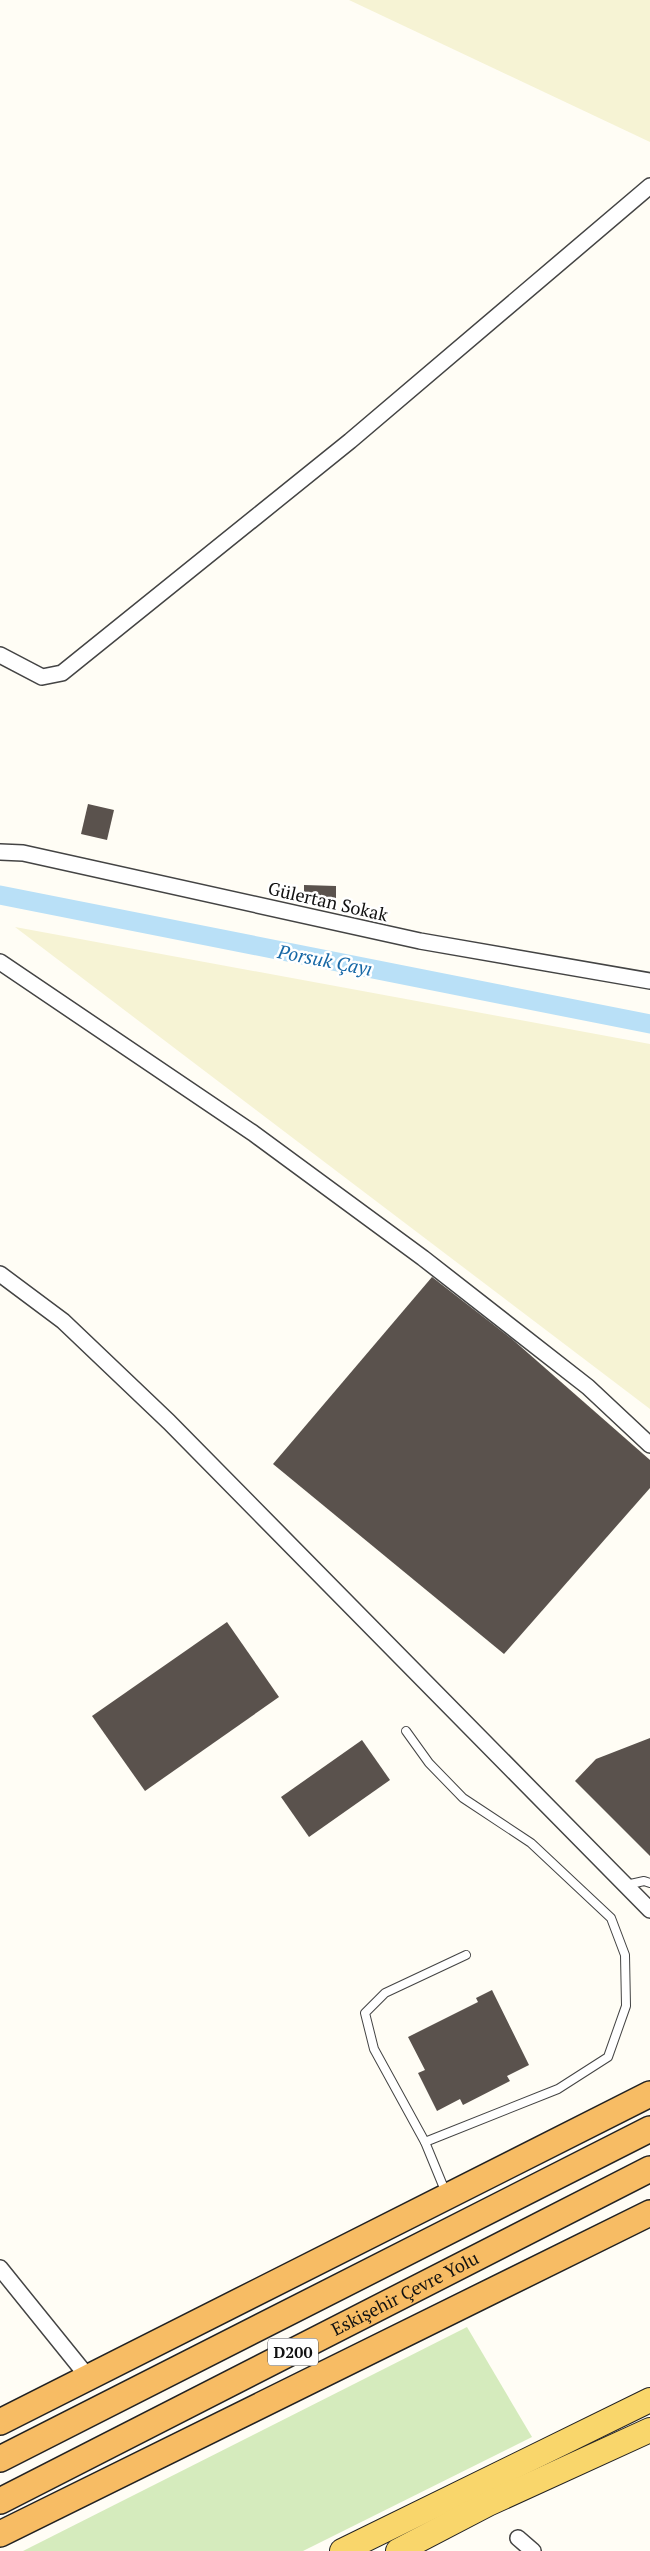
<svg xmlns="http://www.w3.org/2000/svg" width="650" height="2551" viewBox="0 0 650 2551" font-family="'PT Serif',serif">
<style>
.farmland{fill:#f6f3d4}
.green{fill:#d5ebbd}
.lines{fill:none;stroke-linecap:round;stroke-linejoin:round}
.canal{stroke:#b9e0f7;stroke-width:19}
.building{fill:#5a524d}
.service-casing{stroke:#444;stroke-width:10}
.minor-casing{stroke:#444;stroke-width:18}
.primary-casing{stroke:#222;stroke-width:26}
.trunk-casing{stroke:#222;stroke-width:28}
.service{stroke:#fff;stroke-width:8}
.minor{stroke:#fff;stroke-width:15}
.primary{stroke:#f9d66b;stroke-width:24}
.trunk{stroke:#f7bc64;stroke-width:25}
.labels{text-anchor:middle;stroke-width:5;stroke-linejoin:round;paint-order:stroke}
.shield{fill:#fff;stroke:#585858;stroke-width:1}
.shield-label{font-size:16px;font-weight:bold;fill:#111}
.street-label{font-size:18px;fill:#111;stroke:#fff}
.water-label{font-size:19px;font-style:italic;fill:#1768a6;stroke:#fff}
</style>
<rect width="100%" height="100%" fill="#fffdf5"/>
<!-- farmland -->
<g class="farmland">
<polygon points="349,0 650,0 650,142"/>
<polygon points="15,927 650,1044 650,1409"/>
</g>
<!-- green -->
<polygon class="green" points="467,2327 532,2437 303,2551 23,2551"/>
<g class="lines">
<!-- canal -->
<polyline class="canal" points="0,895 650,1024"/>
</g>
<!-- building -->
<g class="building">
<polygon points="88,804 114,810 107,840 81,834"/>
<polygon points="304,885 336,886 336,905 304,904"/>
<polygon points="432,1277 512,1339 650,1460 650,1488 504,1654 273,1464"/>
<polygon points="227,1622 279,1697 145,1791 92,1716"/>
<polygon points="650,1738 650,1856 575,1781 596,1759"/>
<polygon points="362,1740 390,1780 309,1837 281,1797"/>
<polygon points="492,1990 529,2065 507,2076 510,2081 463,2105 460,2099 437,2111 418,2073 425,2070 408,2037 478,2002 476,1998"/>
</g>
<g class="lines">
<!-- service casing -->
<g class="service-casing">
<g id="service">
<polyline points="406,1731 429,1763 463,1798 531,1843 611,1918 625,1955 626,2006 608,2057 558,2089 425,2142"/>
<polyline points="626,1885 644,1881 650,1883"/>
<polyline points="446,2193 425,2142 374,2049 365,2013 385,1993 466,1955"/>
</g>
</g>
<!-- minor casing -->
<g class="minor-casing">
<g id="minor">
<polyline points="0,655 42,677 62,673 350,441 650,186"/>
<polyline points="0,852 23,853 420,941 650,981"/>
<polyline points="0,962 253,1133 423,1258 588,1387 650,1445"/>
<polyline points="0,1274 63,1321 169,1422 650,1910"/>
<polyline points="0,2268 88,2377"/>
<polyline points="518,2538 533,2551"/>
</g>
</g>
<!-- primary casing -->
<g class="primary-casing">
<g id="primary">
<polyline points="342,2551 650,2400"/>
<polyline points="398,2551 488,2504 650,2430"/>
</g>
</g>
<!-- trunk casing -->
<g class="trunk-casing">
<g id="trunk">
<polyline points="0,2422 650,2094"/>
<polyline points="0,2459 650,2129"/>
<path id="s1" d="M0,2501L650,2169"/>
<polyline points="0,2534 650,2213"/>
</g>
</g>
<!-- service -->
<use href="#service" class="service"/>
<!-- minor -->
<use href="#minor" class="minor"/>
<!-- primary -->
<use href="#primary" class="primary"/>
<!-- trunk -->
<use href="#trunk" class="trunk"/>
</g>
<g class="labels">
<!-- shield labels -->
<rect class="shield" x="268" y="2338.5" width="50" height="27" rx="4"/>
<g class="shield-label">
<text x="293" y="2358">D200</text>
</g>
<!-- street labels -->
<g class="street-label">
<text transform="translate(328 902) rotate(13)" y="6">Gülertan Sokak</text>
<text dy="6" stroke="none"><textPath href="#s1" startOffset="455">Eskişehir Çevre Yolu</textPath></text>
</g>
<!-- water labels -->
<g class="water-label">
<text transform="translate(325 960) rotate(11)" y="7">Porsuk Çayı</text>
</g>
</g>
</svg>
